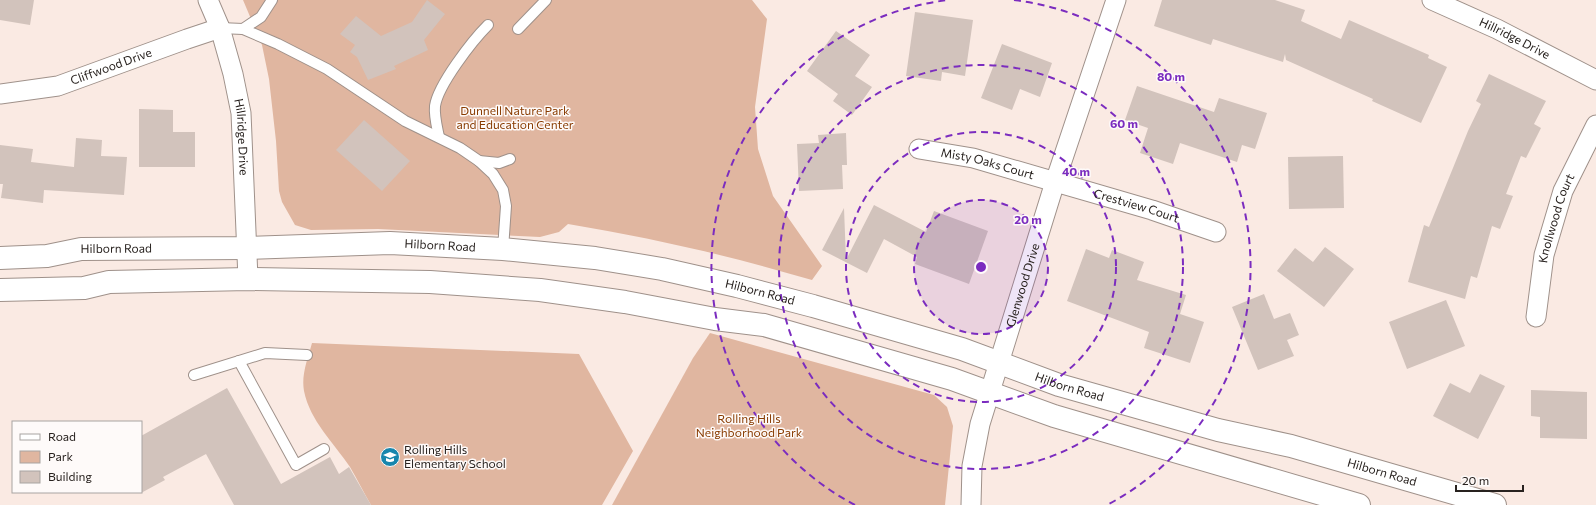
<svg xmlns="http://www.w3.org/2000/svg" width="1596" height="505" viewBox="0 0 1596 505" font-family="Commissioner,sans-serif">
<style>
.green{fill:#e0b6a0}
.building{fill:#d2c3bc}
.lines{fill:none;stroke-linecap:round;stroke-linejoin:round}
.service-casing{stroke:#9f918a;stroke-width:12}
.minor-casing{stroke:#9f918a;stroke-width:21}
.tertiary-casing{stroke:#9f918a;stroke-width:24}
.service{stroke:#fff;stroke-width:10}
.minor{stroke:#fff;stroke-width:19}
.tertiary{stroke:#fff;stroke-width:22}
.ring{fill:none;stroke:#7b2cbf;stroke-width:2;stroke-dasharray:7 5}
.labels{text-anchor:middle;stroke-width:3;stroke-linejoin:round;paint-order:stroke}
.street-label{font-size:12px;fill:#28221f;stroke:#fefaf9}
.park-label{font-size:12px;fill:#883b01;stroke:#fefaf9}
.poi-label{font-size:12px;fill:#28221f;stroke:#fefaf9;text-anchor:start}
.centre{fill:#7b2cbf;stroke:#fefaf9;stroke-width:2}
.ring-label{font-size:12px;text-anchor:middle;font-weight:bold;fill:#7b2cbf;stroke:#fefaf9;stroke-width:3;stroke-linejoin:round;paint-order:stroke}
</style>
<rect width="100%" height="100%" fill="#faeae3"/>
<!-- green -->
<g class="green">
<path d="M243,0H752L767,19L755,107L758,149L773,196L822,266L812,280C731,256 652,238 568,224L559,232L540,237L378,229L311,230L295,225L282,202L279,191L276,141L269,79L262,45Z"/>
<polygon points="710,333 934,395 947,407 953,426 945,505 612,505 693,358"/>
<path d="M312,343L579,354L633,451L602,505H371C364,493 357,479 350,467C334,443 310,421 304,391C301,375 308,358 312,343Z"/>
</g>
<!-- building -->
<g class="building">
<polygon points="0,0 34,0 30,25 0,20"/>
<polygon points="427,0 445,14 424,40 428,50 394,66 396,69 368,80 357,57 350,52 355,45 340,34 356,16 381,36 412,22"/>
<polygon points="1162,0 1275,0 1305,10 1301,21 1341,39 1349,20 1429,55 1428,58 1447,67 1421,123 1372,101 1373,99 1286,60 1285,54 1283,62 1213,39 1211,45 1154,26"/>
<polygon points="915,12 973,20 965,76 942,72 941,81 906,76"/>
<polygon points="836,31 870,55 855,76 872,87 852,115 833,101 838,94 807,71"/>
<polygon points="1002,44 1052,63 1040,97 1020,89 1012,110 981,98"/>
<polygon points="1489,74 1546,101 1534,124 1541,128 1526,158 1521,156 1506,194 1513,196 1500,229 1492,226 1477,278 1471,276 1465,299 1408,282 1424,225 1429,227 1468,131 1481,104 1476,101"/>
<polygon points="1137,86 1214,112 1219,98 1267,113 1255,149 1242,145 1237,162 1180,143 1173,164 1140,153 1148,128 1125,120"/>
<polygon points="139,109 173,110 173,132 195,132 195,167 139,167"/>
<polygon points="364,120 410,161 382,191 336,150"/>
<polygon points="846,133 847,165 842,165 843,189 799,191 797,144 819,143 818,135"/>
<polygon points="76,138 102,140 101,156 127,157 124,195 44,190 43,203 1,198 3,184 0,184 0,145 33,149 31,162 74,167"/>
<polygon points="1343,156 1344,208 1289,209 1288,157"/>
<polygon points="874,205 926,232 934,211 988,231 969,284 915,264 917,257 884,239 867,273 822,250 844,208 846,260"/>
<polygon points="1325,247 1354,269 1324,307 1277,271 1295,248 1313,262"/>
<polygon points="1086,249 1109,258 1112,250 1144,262 1137,280 1186,295 1180,314 1204,322 1190,363 1144,348 1149,332 1067,301"/>
<polygon points="1264,294 1274,319 1290,313 1299,335 1287,340 1294,356 1258,370 1232,307"/>
<polygon points="1446,300 1465,346 1407,369 1389,322"/>
<polygon points="1480,374 1505,386 1478,439 1433,416 1450,383 1470,393"/>
<polygon points="227,388 281,484 330,457 339,474 349,467 371,505 234,505 206,454 163,477 165,480 141,493 141,436"/>
<polygon points="1531,390 1587,392 1587,439 1540,438 1540,417 1531,416"/>
</g>
<g class="lines">
<!-- service casing -->
<g class="service-casing">
<g id="service">
<polyline points="220,28 243,29 278,44 327,69 405,121 460,148 479,161 493,174 503,190 506,206 503,249"/>
<polyline points="243,29 261,17 272,0"/>
<polyline points="518,29 546,0"/>
<path d="M439,137C437,127 434,116 435,106C438,85 472,41 488,25"/>
<polyline points="479,161 499,163 510,159"/>
<polyline points="239,361 296,465 324,449"/>
<polyline points="194,375 265,353 307,355"/>
</g>
</g>
<!-- minor casing -->
<g class="minor-casing">
<g id="minor">
<path id="s1" d="M208,0L220,28L233,74L241,113L248,279"/>
<path id="s2" d="M1432,0L1497,29L1596,80"/>
<path id="s3" d="M0,94L58,86L187,39L220,28"/>
<path id="s4" d="M919,149L973,158L1152,210L1216,232"/>
<path id="s5" d="M1536,317L1544,255L1563,191L1596,125"/>
<path id="s6" d="M971,505L972,466L980,424L1055,182L1116,0"/>
</g>
</g>
<!-- tertiary casing -->
<g class="tertiary-casing">
<g id="tertiary">
<path id="s7" d="M0,258L47,256L81,249L247,248L390,243L503,249L595,258L662,269L737,286L813,306L962,349L1059,385L1218,430L1291,446L1495,505"/>
<polyline points="0,290 84,288 109,282 248,279 430,282 540,290 625,302 715,319 764,325 952,379 1054,416 1359,505"/>
</g>
</g>
<!-- service -->
<use href="#service" class="service"/>
<!-- minor -->
<use href="#minor" class="minor"/>
<!-- tertiary -->
<use href="#tertiary" class="tertiary"/>
</g>
<!-- distance rings -->
<circle cx="981" cy="267" r="67" fill="#7b2cbf" fill-opacity=".12"/>
<g class="ring">
<circle cx="981" cy="267" r="67"/>
<circle cx="981" cy="267" r="135"/>
<circle cx="981" cy="267" r="202"/>
<path d="M855 505A269 269 0 0 1 948 0M1014 0A269 269 0 0 1 1107 505"/>
</g>
<!-- icons -->
<defs>
<g id="school-disc" transform="scale(1)"><circle r="9.5" fill="#1786ad" stroke="#fefaf9"/><path d="M0-5L7-2L0 1L-7-2ZM-4 1L0 2.5L4 1V4Q0 6-4 4Z" fill="#fff"/></g>
</defs>
<g fill-rule="evenodd">
<use href="#school-disc" x="390" y="457"/>
</g>
<g class="labels">
<!-- street labels -->
<g class="street-label">
<text dy="4" stroke="none"><textPath href="#s2" startOffset="91">Hillridge Drive</textPath></text>
<text dy="4" stroke="none"><textPath href="#s3" startOffset="115">Cliffwood Drive</textPath></text>
<text dy="4" stroke="none"><textPath href="#s1" startOffset="142">Hillridge Drive</textPath></text>
<text dy="4" stroke="none"><textPath href="#s4" startOffset="70">Misty Oaks Court</textPath></text>
<text dy="4" stroke="none"><textPath href="#s4" startOffset="225">Crestview Court</textPath></text>
<text dy="4" stroke="none"><textPath href="#s5" startOffset="101">Knollwood Court</textPath></text>
<text dy="4" stroke="none"><textPath href="#s7" startOffset="441">Hilborn Road</textPath></text>
<text dy="4" stroke="none"><textPath href="#s7" startOffset="117">Hilborn Road</textPath></text>
<text dy="4" stroke="none"><textPath href="#s6" startOffset="227">Glenwood Drive</textPath></text>
<text dy="4" stroke="none"><textPath href="#s7" startOffset="765">Hilborn Road</textPath></text>
<text dy="4" stroke="none"><textPath href="#s7" startOffset="1089">Hilborn Road</textPath></text>
<text dy="4" stroke="none"><textPath href="#s7" startOffset="1413">Hilborn Road</textPath></text>
</g>
<!-- park labels -->
<g class="park-label">
<text x="515" y="115">Dunnell Nature Park<tspan x="515" dy="14">and Education Center</tspan></text>
<text x="749" y="423">Rolling Hills<tspan x="749" dy="14">Neighborhood Park</tspan></text>
</g>
<!-- poi labels -->
<g class="poi-label">
<text x="404" y="454">Rolling Hills<tspan x="404" dy="14">Elementary School</tspan></text>
</g>
</g>
<circle cx="981" cy="267" r="6" class="centre"/>
<g class="ring-label">
<text x="1171" y="81">80 m</text>
<text x="1124" y="128">60 m</text>
<text x="1076" y="176">40 m</text>
<text x="1028" y="224">20 m</text>
</g>
<!-- legend -->
<rect x="12" y="421" width="130" height="72" fill="#fefaf9" stroke="#a8a4a2"/>
<rect x="20" y="434" width="20" height="6" fill="#ffffff" stroke="#a8a4a2"/>
<text x="48" y="441" font-size="12" fill="#28221f">Road</text>
<rect x="20" y="451" width="20" height="12" fill="#e0b6a0" stroke="#a8a4a2"/>
<text x="48" y="461" font-size="12" fill="#28221f">Park</text>
<rect x="20" y="471" width="20" height="12" fill="#d2c3bc" stroke="#a8a4a2"/>
<text x="48" y="481" font-size="12" fill="#28221f">Building</text>
<!-- scale -->
<path d="M1456 485v6h67v-6" fill="none" stroke="#28221f" stroke-width="2"/>
<text x="1462" y="485" font-size="12" fill="#28221f" stroke="#fefaf9" stroke-width="3" paint-order="stroke">20 m</text>
</svg>
